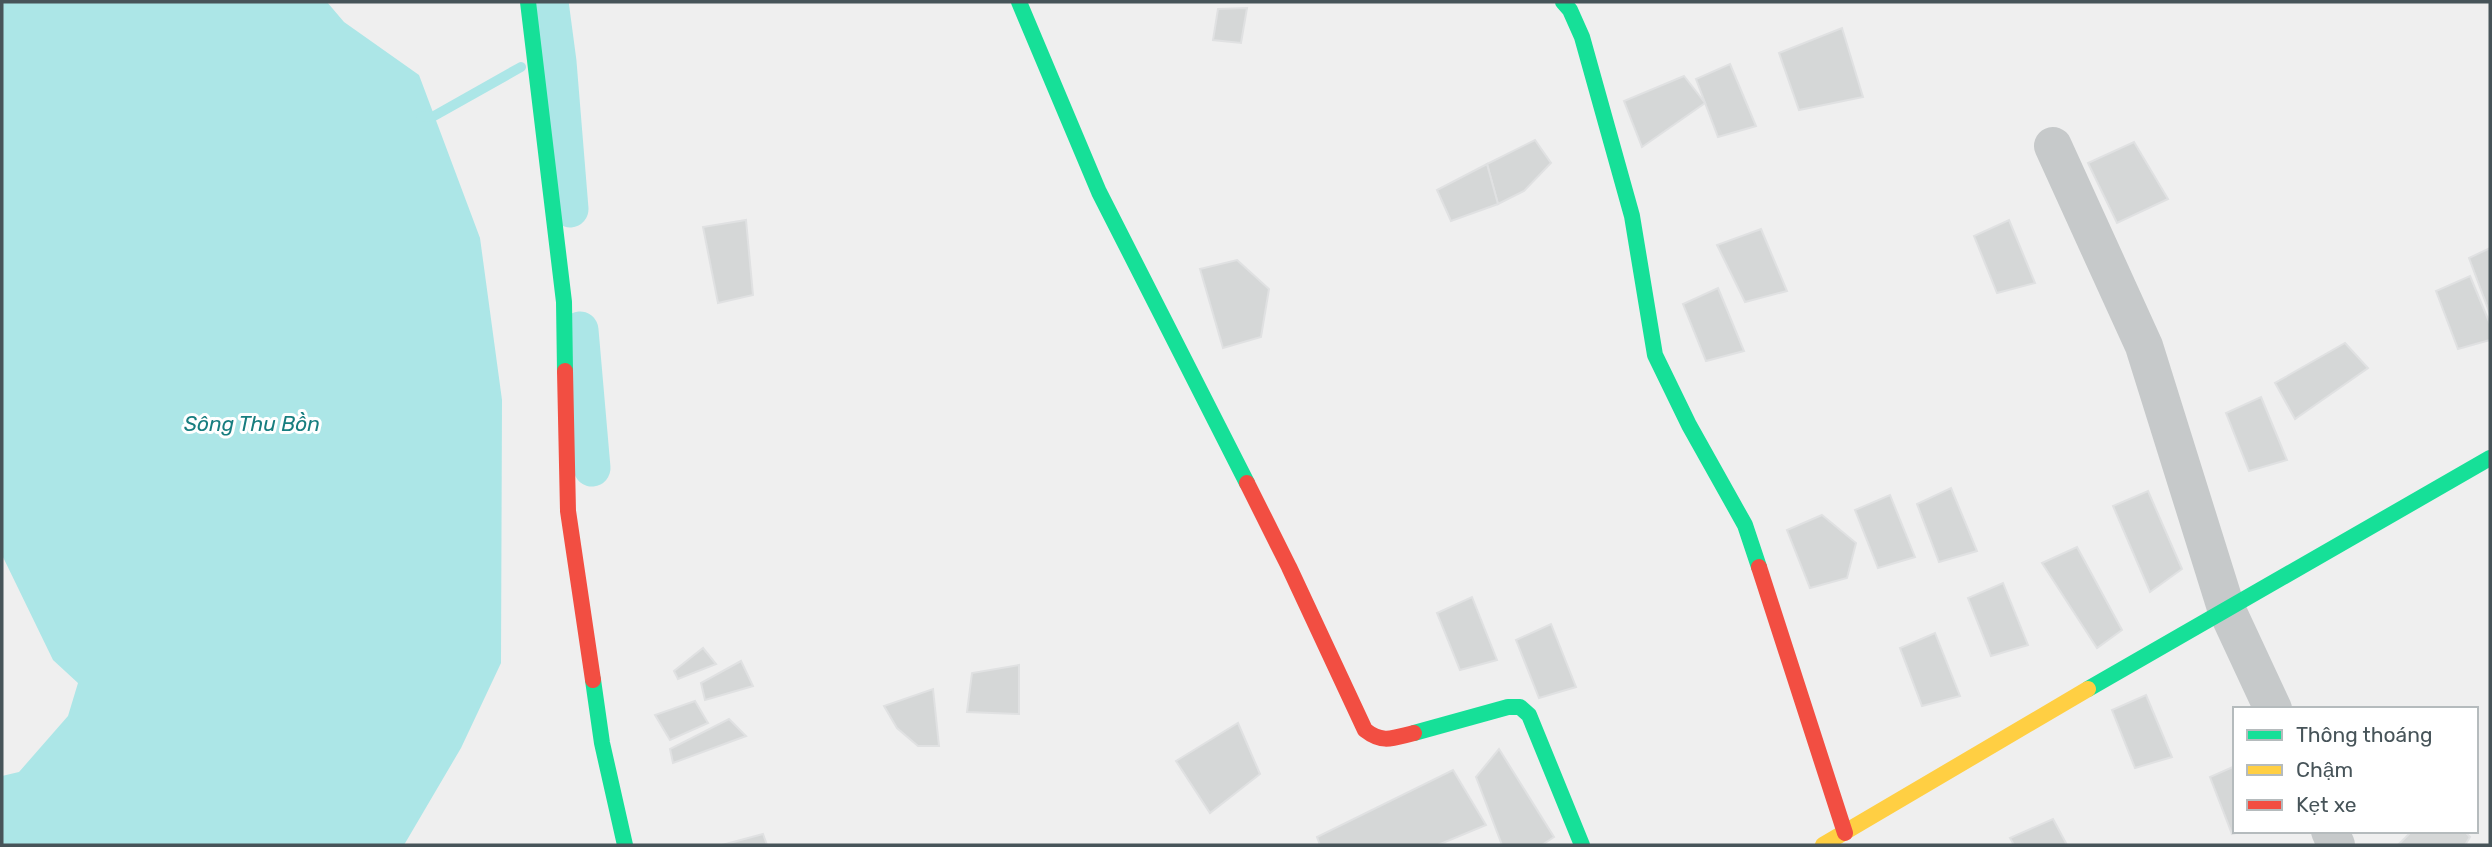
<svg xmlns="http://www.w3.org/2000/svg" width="2492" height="847" viewBox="0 0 2492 847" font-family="Rubik,sans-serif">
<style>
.water{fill:#ace6e7}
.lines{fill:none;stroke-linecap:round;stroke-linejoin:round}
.stream{stroke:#ace6e7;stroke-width:10}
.canal{stroke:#ace6e7;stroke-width:37}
.building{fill:#d5d7d7;stroke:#e0e1e2;stroke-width:2}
.street{stroke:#c6c9ca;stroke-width:38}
.fast{stroke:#16e098;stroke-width:16}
.slow{stroke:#ffcf43;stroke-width:16}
.jam{stroke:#f24e42;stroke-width:16}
.labels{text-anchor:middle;stroke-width:6;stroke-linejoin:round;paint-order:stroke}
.water-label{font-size:21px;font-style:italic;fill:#177d7f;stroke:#fff}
</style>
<rect width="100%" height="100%" fill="#efefef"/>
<!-- water -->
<polygon class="water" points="2,2 327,2 344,22 419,75 480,238 502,400 501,663 461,748 404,845 2,845 2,776 19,772 68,716 78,683 53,660 2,555"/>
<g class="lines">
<!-- stream -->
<polyline class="stream" points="421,117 434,116 521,67"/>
<!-- canal -->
<g class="canal">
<polyline points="550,2 558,62 570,209"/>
<polyline points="580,330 592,468"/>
</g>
</g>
<!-- building -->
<g class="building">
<polygon points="1247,8 1241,43 1213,40 1218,9"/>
<polygon points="1842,28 1863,97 1799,110 1779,53"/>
<polygon points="1730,64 1756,126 1718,137 1696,79"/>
<polygon points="1684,76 1705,103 1642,147 1624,101"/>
<polygon points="1535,140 1551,163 1524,191 1498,204 1487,164"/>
<polygon points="2134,142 2168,199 2117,223 2088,163"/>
<polygon points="1487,164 1498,204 1451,221 1437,190"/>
<polygon points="746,220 753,295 718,303 703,227"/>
<polygon points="2009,220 2035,283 1997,293 1974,236"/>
<polygon points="1761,229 1787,291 1745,302 1717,245"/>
<polygon points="2490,248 2490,314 2469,258"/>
<polygon points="1237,260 1269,289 1261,337 1223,348 1200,269"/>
<polygon points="2470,276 2490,324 2490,340 2458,349 2436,291"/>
<polygon points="1718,288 1744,351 1706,361 1683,304"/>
<polygon points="2345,343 2368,368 2295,419 2275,383"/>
<polygon points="2261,397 2287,460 2249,471 2226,413"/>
<polygon points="1951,488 1977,551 1939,562 1917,504"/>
<polygon points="2148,491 2182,569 2150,592 2113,506"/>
<polygon points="1890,495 1915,557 1878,568 1855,510"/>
<polygon points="1822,515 1856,543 1847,578 1810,588 1787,530"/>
<polygon points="2077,547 2122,630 2097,648 2042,563"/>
<polygon points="2003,583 2028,645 1991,656 1968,598"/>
<polygon points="1472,597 1497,660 1460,670 1437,613"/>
<polygon points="1551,624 1576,687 1539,698 1516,640"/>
<polygon points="1935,633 1960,696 1922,706 1900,648"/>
<polygon points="703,648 716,664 678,679 674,671"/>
<polygon points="741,661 753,686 705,700 701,683"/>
<polygon points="1019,665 1019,714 967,712 972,673"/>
<polygon points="933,689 939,746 918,746 897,728 884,706"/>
<polygon points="2146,695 2172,757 2135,768 2112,710"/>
<polygon points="695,701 708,723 670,740 655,715"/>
<polygon points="729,719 746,736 673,763 670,749"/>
<polygon points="1238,723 1260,774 1210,813 1176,761"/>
<polygon points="1499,749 1554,837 1542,845 1502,845 1476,777"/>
<polygon points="2235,766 2235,831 2243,831 2232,834 2210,777"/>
<polygon points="1453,770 1486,825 1438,845 1320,845 1317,837"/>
<polygon points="2053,819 2067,845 2014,845 2010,838"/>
<polygon points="2412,831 2464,831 2470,837 2465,845 2398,845"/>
<polygon points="763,834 767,845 722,845"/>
</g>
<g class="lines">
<!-- street -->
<g class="street">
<polyline points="2053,146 2144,346 2226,608 2273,709"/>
<polyline points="2330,831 2336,845"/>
</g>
<!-- fast -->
<g class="fast">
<polyline points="528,2 564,302 565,371"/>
<polyline points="1019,2 1099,192 1247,483"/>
<polyline points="1563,2 1570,10 1582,37 1632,216 1655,355 1689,425 1745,525 1759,567"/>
<polyline points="593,680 602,743 625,845"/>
<polyline points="2088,689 2490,458"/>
<polyline points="1414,733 1508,707 1520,707 1529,715 1582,845"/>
</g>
<!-- slow -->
<polyline class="slow" points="1823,845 2088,689"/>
<!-- jam -->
<g class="jam">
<polyline points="565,371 568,511 593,680"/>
<path d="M1247,483L1289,567L1365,730C1383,744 1393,738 1414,733"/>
<polyline points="1759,567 1845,833"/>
</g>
</g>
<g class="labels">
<!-- water labels -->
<g class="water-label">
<text x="252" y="431">Sông Thu Bồn</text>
</g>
</g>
<!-- border -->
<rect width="2492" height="847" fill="none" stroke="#475459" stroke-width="7"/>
<!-- legend -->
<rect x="2233" y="707" width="245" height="126" fill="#ffffff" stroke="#b5bbbd" stroke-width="2"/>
<rect x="2247" y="730" width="35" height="10" fill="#16e098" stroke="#b5bbbd" stroke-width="2"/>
<text x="2296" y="742" font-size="21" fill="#475459">Thông thoáng</text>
<rect x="2247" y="765" width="35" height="10" fill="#ffcf43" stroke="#b5bbbd" stroke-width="2"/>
<text x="2296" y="777" font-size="21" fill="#475459">Chậm</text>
<rect x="2247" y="800" width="35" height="10" fill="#f24e42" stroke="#b5bbbd" stroke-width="2"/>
<text x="2296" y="812" font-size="21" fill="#475459">Kẹt xe</text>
</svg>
